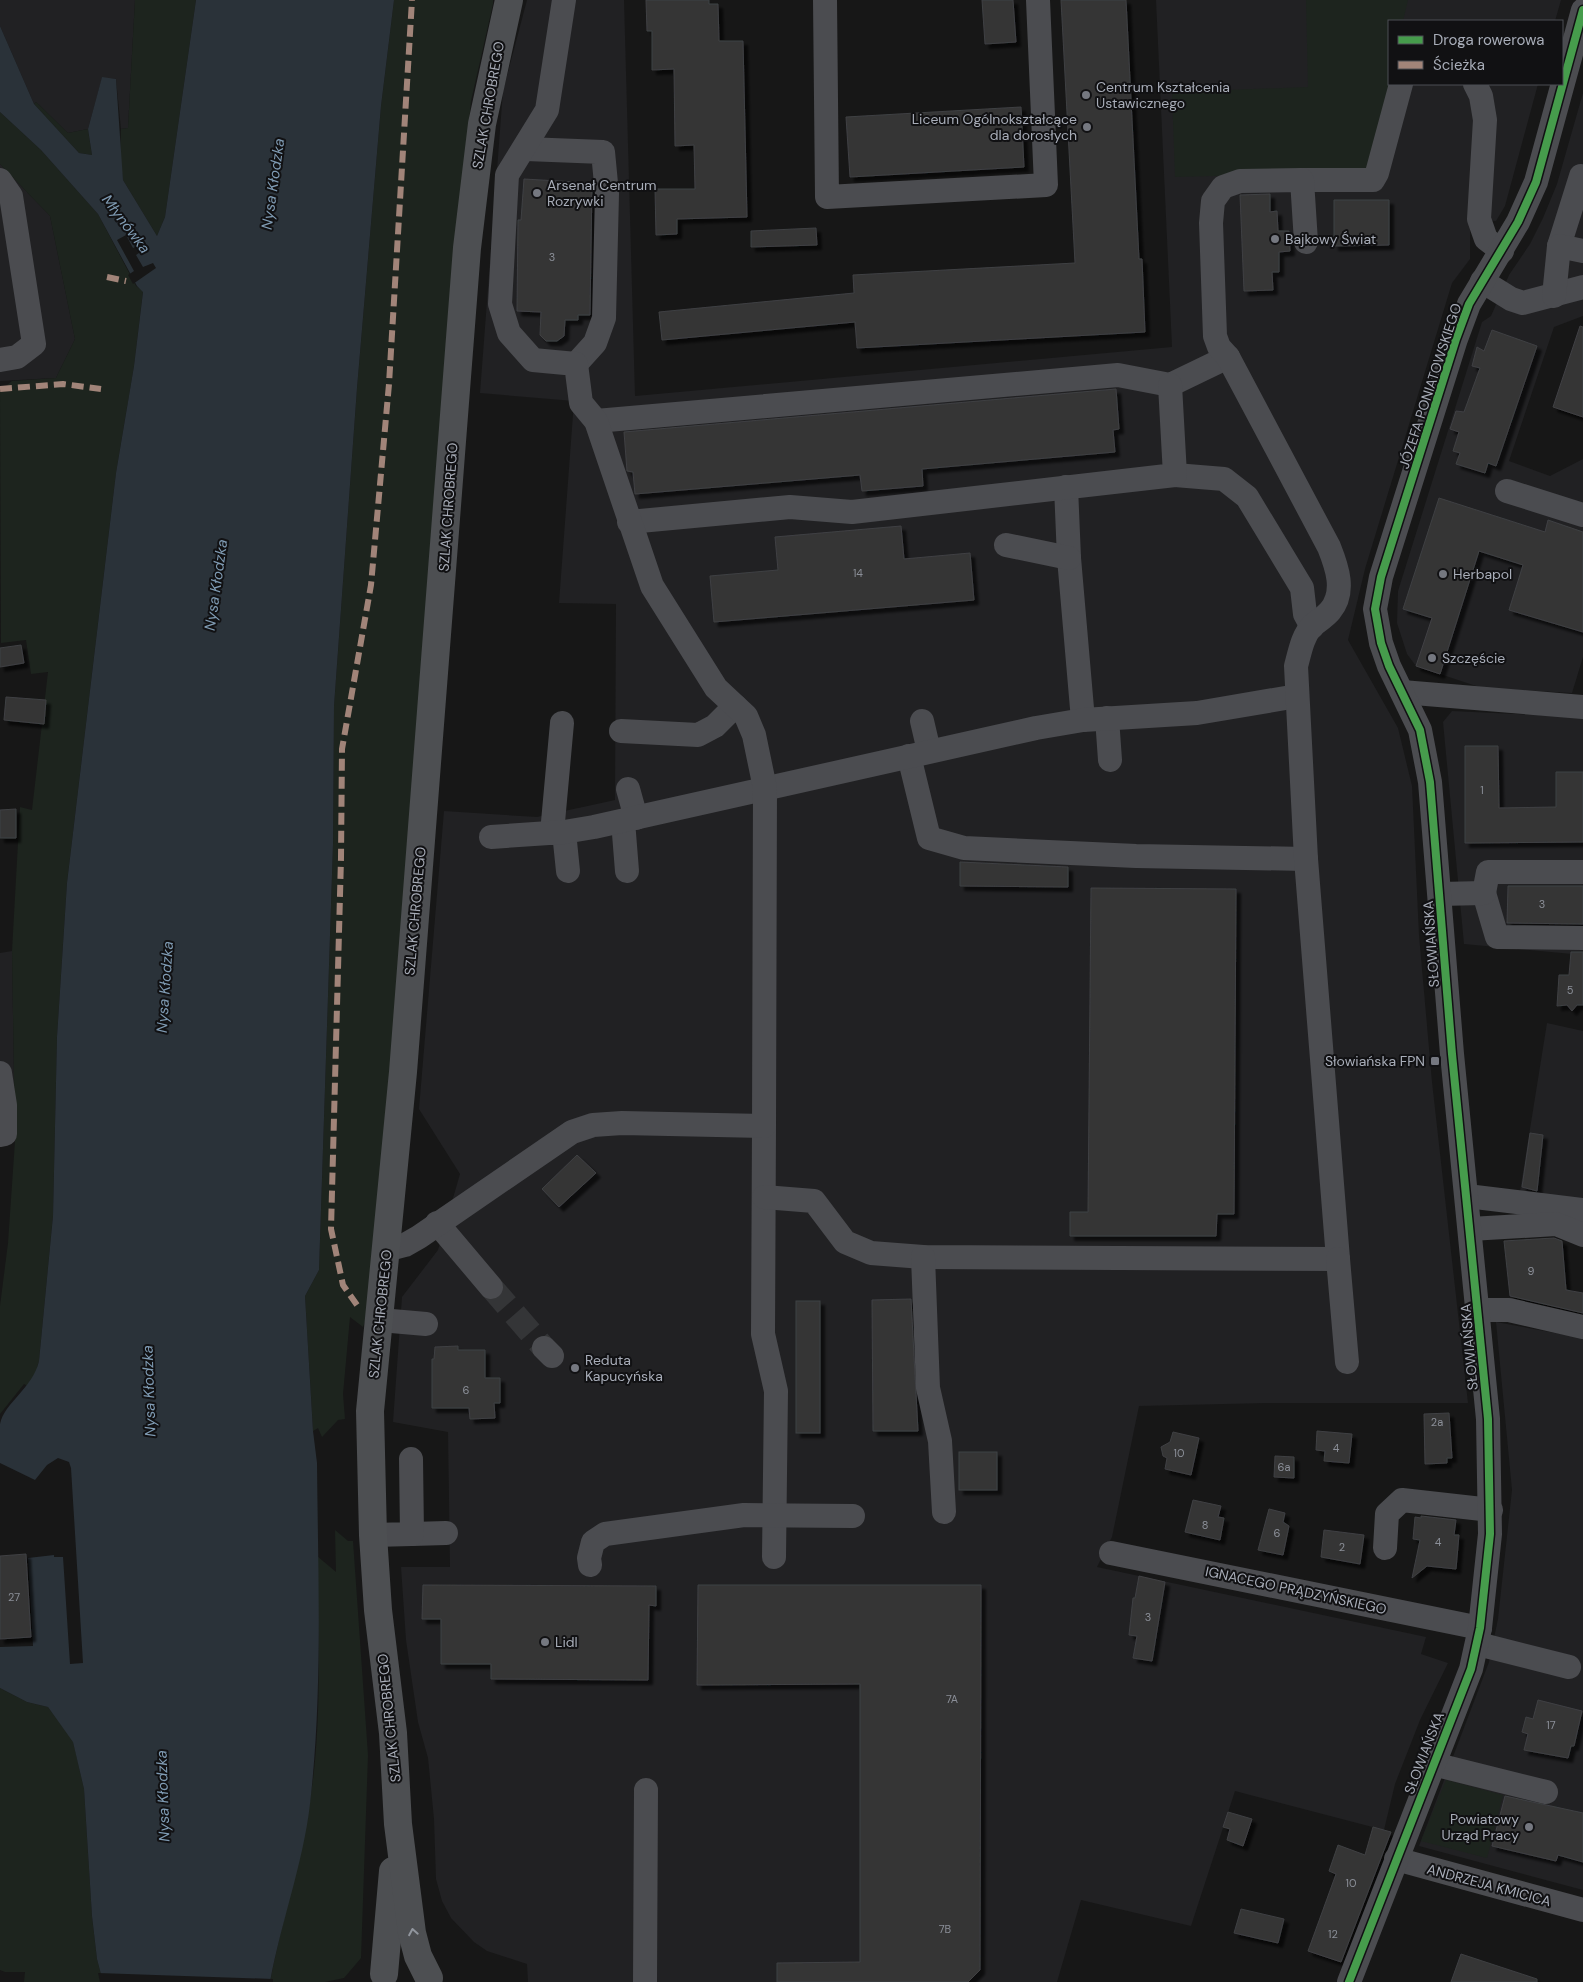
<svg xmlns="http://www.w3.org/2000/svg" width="1583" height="1982" viewBox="0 0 1583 1982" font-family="'DM Sans',sans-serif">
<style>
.built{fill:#212123}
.green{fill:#1d241e}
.water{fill:#2a3239}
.pier{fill:#171717}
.building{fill:#353536;stroke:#3f4043;filter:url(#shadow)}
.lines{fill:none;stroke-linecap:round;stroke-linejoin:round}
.minor-tunnel{stroke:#343537;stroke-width:24;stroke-dasharray:24 12;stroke-linecap:butt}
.minor{stroke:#4b4c50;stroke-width:24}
.major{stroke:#4d4f52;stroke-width:28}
.quiet{stroke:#a18479;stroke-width:6;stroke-dasharray:12 6;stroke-linecap:butt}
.cycleway-casing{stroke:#111113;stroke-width:11}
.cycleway{stroke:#469c4c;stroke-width:8}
.oneway{stroke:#91969e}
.poi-dot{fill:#757880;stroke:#111113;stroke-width:2}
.labels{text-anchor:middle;stroke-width:4;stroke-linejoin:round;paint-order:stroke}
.number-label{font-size:11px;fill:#8b8f98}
.poi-label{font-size:14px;fill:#a8adb8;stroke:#111113;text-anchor:start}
.street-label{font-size:14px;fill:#a8adb8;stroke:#111113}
.water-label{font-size:15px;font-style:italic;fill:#7f9bb3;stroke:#111113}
</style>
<defs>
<filter id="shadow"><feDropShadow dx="4.5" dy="4.5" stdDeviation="1" flood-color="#0009"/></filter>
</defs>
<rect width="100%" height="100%" fill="#171717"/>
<!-- built -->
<g class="built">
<polygon points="0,0 135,0 128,128 121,129 116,79 102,78 88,129 68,133 36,102 34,104 0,26"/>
<polygon points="527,0 624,0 635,396 1172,347 1156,0 1561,0 1555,21 1389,21 1389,84 1538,84 1505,206 1496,221 1470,219 1470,259 1452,283 1365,569 1348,640 1398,728 1412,786 1419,935 1432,1082 1468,1403 1267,1403 1139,1406 1112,1537 1097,1567 1426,1637 1421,1654 1448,1663 1420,1720 1395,1784 1384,1830 1235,1791 1191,1926 1081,1900 1057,1982 528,1982 527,1964 487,1951 474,1942 451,1918 442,1901 436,1879 434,1819 428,1758 418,1722 406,1640 401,1567 450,1567 448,1432 393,1422 402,1297 438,1250 460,1174 419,1109 444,811 537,817 615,800 616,604 559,603 574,401 480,393 503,91"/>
<polygon points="1583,93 1583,316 1554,327 1509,461 1550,476 1583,459 1583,657 1572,693 1482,688 1416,666 1407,654 1397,623 1398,591 1482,322 1491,316 1509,275 1530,244 1543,218 1557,184"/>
<polygon points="0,164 50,216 75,339 56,378 0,381"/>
<polygon points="1452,711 1583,717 1583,955 1464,944 1443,722"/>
<polygon points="12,951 15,1141 0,1143 0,953"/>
<polygon points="1547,1023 1583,1031 1583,1219 1517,1210"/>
<polygon points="1496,1322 1583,1338 1583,1890 1419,1846 1489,1662 1498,1619 1512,1490"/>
</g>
<!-- green -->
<g class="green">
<polygon points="135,0 196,0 165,217 157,236 123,180 120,158 121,129 128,128"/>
<polygon points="394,0 493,0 493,4 471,101 459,222 399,976 369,1310 363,1327 350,1317 343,1394 345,1419 338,1420 322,1437 318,1428 313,1431 305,1296 319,1270 333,844 334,706 357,388 381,106"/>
<polygon points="1306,0 1408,0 1403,21 1389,21 1389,84 1371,164 1361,172 1175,177 1172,92 1308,87"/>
<polygon points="36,102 68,133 88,129 92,155 79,153 34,104"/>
<polygon points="0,112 41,150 98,214 136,286 143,291 134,366 116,473 67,883 57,1037 53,1216 39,1361 36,1372 28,1386 24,1384 0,1414 0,1306 8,1243 15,1141 12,951 20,807 32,810 48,672 31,674 26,640 1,643 0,391 12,381 56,378 75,339 50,216 0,164"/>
<path d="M335,1530L348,1541H353L368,1755L361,1958L344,1978L325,1982H270C281,1923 300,1866 309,1807C323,1725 318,1640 317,1556L336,1572Z"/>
<polygon points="0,1688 27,1702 48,1707 73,1741 84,1789 92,1916 97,1959 103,1982 24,1982 25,1972 5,1972 0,1970"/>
<polygon points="1446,1780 1503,1795 1487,1858 1421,1841"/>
</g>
<!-- water -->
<path class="water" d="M196,0H394L381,106L357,388L334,706L333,844L319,1270L305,1296L313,1431L317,1463C318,1577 323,1691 310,1804C303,1864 281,1922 270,1982H103L97,1959L92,1916L84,1789L73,1742L48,1707L27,1702L0,1688V1647L33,1646L28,1558L54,1555V1557H63L70,1664L83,1663L71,1468L69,1462L58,1458L47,1465L35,1480L0,1463C0,1451 0,1436 0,1424C4,1403 33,1388 39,1361L53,1216L57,1037L67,883L116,473L134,366L143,292L137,286L98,214L41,150L0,112V26L34,104L79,153L92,155L88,129L102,77L116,79L123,180L157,236L165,217Z"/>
<!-- pier -->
<g class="pier">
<polygon points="126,235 133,248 143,243 145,249 136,255 143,267 153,263 156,268 133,284 128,275 134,271 117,240"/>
<polygon points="98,1973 273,1979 273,1982 100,1982"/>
</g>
<!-- building -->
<g class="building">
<polygon points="646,0 709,0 709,4 718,4 719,41 743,41 747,217 677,219 677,234 656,235 655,189 695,189 694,145 675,146 674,69 652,70 652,31 647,31"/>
<polygon points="982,0 1013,0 1016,42 985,44"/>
<polygon points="1061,0 1126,0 1139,259 1142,259 1145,332 857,348 855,322 662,340 659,312 854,293 853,275 1075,263"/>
<polygon points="1021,107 1024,167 850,177 846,117"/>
<polygon points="524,179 592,183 590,315 578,315 578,320 565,320 564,336 557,341 546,341 540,335 541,312 517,311 518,220 521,220"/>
<polygon points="1270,194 1270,212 1277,211 1278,231 1289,231 1290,251 1279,252 1279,272 1272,272 1273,290 1244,291 1240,195"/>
<polygon points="1334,200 1389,200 1389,245 1334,246"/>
<polygon points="816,228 817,245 751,247 751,231"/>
<polygon points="1580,326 1583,327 1583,417 1553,407"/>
<polygon points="1492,330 1537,346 1496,466 1488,463 1485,473 1456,464 1460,453 1453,451 1459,432 1450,429 1456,411 1464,412 1480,368 1472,366 1477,347 1484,351"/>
<polygon points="1116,389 1119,429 1113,430 1115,452 922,469 923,486 862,491 860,475 635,494 633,472 627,471 624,432"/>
<polygon points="1439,498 1545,532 1548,520 1583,532 1583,632 1509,610 1523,565 1479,551 1440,674 1416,666 1432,618 1403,609"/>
<polygon points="901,526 904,559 970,553 974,600 714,622 710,576 778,570 775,537"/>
<polygon points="21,645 24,663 0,667 0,648"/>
<polygon points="6,697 46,700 44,724 4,720"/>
<polygon points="1465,746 1498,746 1499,808 1556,807 1556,772 1583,772 1583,842 1465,843"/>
<polygon points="16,809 16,838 0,838 0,810"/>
<polygon points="960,862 1068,867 1068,887 960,886"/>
<polygon points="1508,886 1583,886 1583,924 1507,923"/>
<polygon points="1091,888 1236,889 1234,1214 1217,1214 1216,1236 1070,1236 1070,1212 1088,1212"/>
<polygon points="1571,952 1583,952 1583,1005 1577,1005 1572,1011 1567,1005 1557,1006 1559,975 1569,975"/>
<polygon points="1530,1133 1543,1135 1537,1191 1522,1187"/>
<polygon points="577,1155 596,1173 559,1207 542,1189"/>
<polygon points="1554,1238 1562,1241 1566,1290 1583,1293 1583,1313 1510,1296 1504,1241"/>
<polygon points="911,1299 918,1431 873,1431 872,1300"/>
<rect x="796" y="1301" width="24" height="132"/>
<polygon points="458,1346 458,1350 485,1350 485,1378 500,1378 500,1403 494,1403 495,1418 470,1419 469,1408 432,1408 432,1359 434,1359 435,1347"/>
<polygon points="1449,1413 1452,1458 1447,1458 1447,1463 1425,1464 1424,1414"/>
<polygon points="1317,1431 1352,1434 1349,1463 1324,1461 1325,1451 1316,1450"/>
<polygon points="1173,1432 1199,1438 1191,1475 1165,1469 1167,1458 1163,1456 1161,1447 1170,1442"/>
<rect x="959" y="1452" width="38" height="38"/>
<polygon points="1275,1456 1294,1457 1294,1478 1274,1477"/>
<polygon points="1193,1500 1221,1506 1218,1517 1224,1518 1220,1540 1185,1532"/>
<polygon points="1269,1509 1285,1513 1283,1522 1289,1526 1283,1555 1258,1550"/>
<polygon points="1421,1516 1456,1520 1454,1535 1459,1535 1456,1569 1427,1566 1412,1578 1420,1540 1413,1539 1415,1517 1421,1518"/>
<polygon points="1324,1530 1364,1535 1360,1564 1321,1557"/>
<polygon points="26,1554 31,1637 0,1639 0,1556"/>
<polygon points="1139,1576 1165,1582 1152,1661 1133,1658 1137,1636 1129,1635 1133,1598 1135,1598"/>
<polygon points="423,1585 656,1586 656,1606 649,1605 648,1680 491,1679 491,1664 441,1664 441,1619 422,1619"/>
<polygon points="698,1585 981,1585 980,1970 968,1982 777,1982 777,1963 860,1962 860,1684 697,1685"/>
<polygon points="1538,1700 1582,1711 1574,1746 1571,1746 1568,1758 1524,1750 1528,1734 1522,1732 1526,1717 1533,1719"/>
<polygon points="1505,1796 1583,1813 1583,1862 1558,1855 1556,1861 1492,1846"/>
<polygon points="1228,1812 1252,1819 1243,1846 1227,1840 1230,1829 1223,1827"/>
<polygon points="1373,1827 1391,1832 1341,1962 1308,1951 1336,1874 1329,1871 1338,1845 1365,1855"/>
<polygon points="1241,1909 1284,1919 1278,1943 1234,1933"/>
<polygon points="1461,1954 1537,1979 1537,1982 1451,1982"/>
</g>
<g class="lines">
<!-- minor-tunnel -->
<polyline class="minor-tunnel" points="491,1287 544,1348"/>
<!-- minor -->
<g class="minor">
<polyline points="825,0 827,197 1046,185 1038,0"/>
<polyline points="1475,84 1481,96 1485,120 1479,219 1486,239 1502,251"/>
<polyline points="526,149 603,152 607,194 604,318 595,343 576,364"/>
<polyline points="0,180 11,196 34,344 17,357 0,360"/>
<polyline points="1302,180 1373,180 1377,173 1401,84"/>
<polyline points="1559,246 1581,176"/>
<polyline points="1482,281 1511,299 1523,303 1583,287"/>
<polyline points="1554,296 1559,246 1583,251"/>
<polyline points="596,421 1118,375 1170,385 1228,357"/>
<polyline points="1175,475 1224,479 1247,497 1302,588 1305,614 1312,627"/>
<polyline points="1066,487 1069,558 1083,720"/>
<polyline points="1507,491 1583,515"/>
<polyline points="629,522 790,507 852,512 1175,475 1170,385"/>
<polyline points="1006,545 1069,558"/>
<polyline points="1402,692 1583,707"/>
<polyline points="1107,718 1110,760"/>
<polyline points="922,721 929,751"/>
<polyline points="621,731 698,735 715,726 735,706"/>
<polyline points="909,756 929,838 964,848 1136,856 1306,859"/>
<polyline points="628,789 636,818"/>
<polyline points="623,821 627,871"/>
<polyline points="564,832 568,871"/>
<polyline points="552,833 562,723"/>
<polyline points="491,837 564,832 594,827 1036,728 1083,720 1197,713 1297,696"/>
<polyline points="1484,893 1497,937 1583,938"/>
<polyline points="1440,894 1484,893 1488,872 1583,872"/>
<polyline points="0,1073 5,1105 5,1134 0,1135"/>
<polyline points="764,1126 763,1334 776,1391 774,1557"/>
<polyline points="1467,1196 1583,1210"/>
<path d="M764,1197L814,1201L845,1242L871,1253L923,1257L1338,1259L1306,859L1296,666C1300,652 1302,637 1312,626C1318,621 1325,617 1330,611C1346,592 1337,567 1329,547L1228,357L1219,347L1215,336L1211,223L1213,201L1223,187L1240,181L1302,180L1306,242"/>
<polyline points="437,1223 491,1287"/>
<polyline points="1470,1229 1556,1224 1583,1235"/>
<polyline points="386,1250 405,1245 419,1237 572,1132 593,1125 622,1123 764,1126 765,788 754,735 746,716 716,688 652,586 596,421 581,403 576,364 533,360 509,333 500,304 507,175 547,110 564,0"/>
<polyline points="923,1257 928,1388 940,1441 944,1512"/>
<polyline points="1338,1259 1347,1362"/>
<polyline points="1478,1310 1509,1310 1583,1327"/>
<polyline points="380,1320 426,1324"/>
<polyline points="544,1348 552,1356"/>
<polyline points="412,1534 446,1533"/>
<polyline points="373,1535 412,1534 411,1459"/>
<polyline points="1385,1548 1387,1514 1402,1500 1491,1510"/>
<polyline points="1111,1553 1480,1628"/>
<polyline points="590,1565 589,1558 593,1542 605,1534 744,1515 853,1516"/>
<polyline points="1478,1644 1569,1667"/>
<polyline points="1433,1764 1546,1792"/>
<polyline points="1396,1859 1583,1910"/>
<polyline points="645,1982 646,1790"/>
<polyline points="1349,1982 1471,1669 1480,1628 1490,1534 1488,1419 1452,1054 1430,782 1420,730 1389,666 1381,643 1375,609 1381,577 1456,339 1469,304 1518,222 1536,182 1583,10"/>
</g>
<!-- major -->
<g class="major">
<polyline points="384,1974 393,1871"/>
<polyline points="429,1978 418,1956 412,1933 398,1824 393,1733 378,1610 373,1535 370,1411 403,1072 467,248 482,124 509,0"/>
</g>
<!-- quiet -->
<g class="quiet">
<polyline points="107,277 126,281"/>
<polyline points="0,389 63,384 101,389"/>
<polyline points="357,1305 343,1285 331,1229 341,858 342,749 371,585 389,384 412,0"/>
</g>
<!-- cycleway casing -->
<g class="cycleway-casing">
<polyline id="cycleway" points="1349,1982 1471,1669 1480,1628 1490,1534 1488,1419 1452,1054 1430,782 1420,730 1389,666 1381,643 1375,609 1381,577 1456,339 1469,304 1518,222 1536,182 1583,10"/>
</g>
<!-- cycleway -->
<use href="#cycleway" class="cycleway"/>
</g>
<!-- one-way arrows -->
<defs><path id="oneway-chevron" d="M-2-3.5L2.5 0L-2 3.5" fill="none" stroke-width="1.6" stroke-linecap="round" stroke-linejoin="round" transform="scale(1.25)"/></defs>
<use class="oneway" href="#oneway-chevron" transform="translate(413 1932) rotate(-100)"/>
<!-- markers -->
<g class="poi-dot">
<circle cx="1086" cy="95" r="5"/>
<circle cx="1087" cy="127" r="5"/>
<circle cx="537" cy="193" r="5"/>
<circle cx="1275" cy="239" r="5"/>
<circle cx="1443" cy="574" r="5"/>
<circle cx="1432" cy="658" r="5"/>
<rect x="1430" y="1056" width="10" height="10" rx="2.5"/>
<circle cx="575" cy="1368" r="5"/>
<circle cx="545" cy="1642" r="5"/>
<circle cx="1529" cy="1827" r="5"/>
</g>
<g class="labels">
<!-- number labels -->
<g class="number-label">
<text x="552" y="261">3</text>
<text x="858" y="577">14</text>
<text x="1482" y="794">1</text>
<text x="1542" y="908">3</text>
<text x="1570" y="994">5</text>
<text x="1531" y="1275">9</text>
<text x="466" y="1394">6</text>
<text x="1437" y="1426">2a</text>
<text x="1336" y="1452">4</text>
<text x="1179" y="1457">10</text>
<text x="1284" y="1471">6a</text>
<text x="1205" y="1529">8</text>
<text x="1277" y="1537">6</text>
<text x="1438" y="1546">4</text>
<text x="1342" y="1551">2</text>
<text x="14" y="1601">27</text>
<text x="1148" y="1621">3</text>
<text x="952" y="1703">7A</text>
<text x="1551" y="1729">17</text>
<text x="1351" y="1887">10</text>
<text x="945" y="1933">7B</text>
<text x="1333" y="1938">12</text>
</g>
<!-- poi labels -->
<g class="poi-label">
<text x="1096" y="92">Centrum Kształcenia<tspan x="1096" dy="16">Ustawicznego</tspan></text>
<text x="1077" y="124" text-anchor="end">Liceum Ogólnokształcące<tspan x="1077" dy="16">dla dorosłych</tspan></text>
<text x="547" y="190">Arsenał Centrum<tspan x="547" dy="16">Rozrywki</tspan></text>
<text x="1285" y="244">Bajkowy Świat</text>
<text x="1453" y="579">Herbapol</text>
<text x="1442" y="663">Szczęście</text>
<text x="1425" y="1066" text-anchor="end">Słowiańska FPN</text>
<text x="585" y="1365">Reduta<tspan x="585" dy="16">Kapucyńska</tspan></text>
<text x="555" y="1647">Lidl</text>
<text x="1519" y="1824" text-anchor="end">Powiatowy<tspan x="1519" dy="16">Urząd Pracy</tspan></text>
</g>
<!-- street labels -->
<g class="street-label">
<text transform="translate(488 105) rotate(-80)" y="5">SZLAK CHROBREGO</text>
<text transform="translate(1430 386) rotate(-72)" y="5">JÓZEFA PONIATOWSKIEGO</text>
<text transform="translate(448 507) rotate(-86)" y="5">SZLAK CHROBREGO</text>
<text transform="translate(415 911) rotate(-85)" y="5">SZLAK CHROBREGO</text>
<text transform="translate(1431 944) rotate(-94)" y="5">SŁOWIAŃSKA</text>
<text transform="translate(380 1314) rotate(-84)" y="5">SZLAK CHROBREGO</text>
<text transform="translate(1469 1347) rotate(-95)" y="5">SŁOWIAŃSKA</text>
<text transform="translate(1296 1590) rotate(12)" y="5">IGNACEGO PRĄDZYŃSKIEGO</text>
<text transform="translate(389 1718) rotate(-96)" y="5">SZLAK CHROBREGO</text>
<text transform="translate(1424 1753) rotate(-69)" y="5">SŁOWIAŃSKA</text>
<text transform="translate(1489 1885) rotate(15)" y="5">ANDRZEJA KMICICA</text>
</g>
<!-- water labels -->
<g class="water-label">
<text transform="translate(273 184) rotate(-82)" y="5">Nysa Kłodzka</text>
<text transform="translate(126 224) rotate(53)" y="5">Młynówka</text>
<text transform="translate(216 585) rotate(-82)" y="5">Nysa Kłodzka</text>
<text transform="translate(165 987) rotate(-86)" y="5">Nysa Kłodzka</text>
<text transform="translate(149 1391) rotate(-92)" y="5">Nysa Kłodzka</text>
<text transform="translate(163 1796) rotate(-92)" y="5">Nysa Kłodzka</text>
</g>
</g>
<!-- legend -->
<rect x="1388" y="20" width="175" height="65" fill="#111113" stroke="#4d4f55"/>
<rect x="1398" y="36" width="25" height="8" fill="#469c4c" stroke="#4d4f55"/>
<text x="1433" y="45" font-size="15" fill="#a8adb8">Droga rowerowa</text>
<rect x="1398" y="61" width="25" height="8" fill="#a18479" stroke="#4d4f55"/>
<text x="1433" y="70" font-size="15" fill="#a8adb8">Ścieżka</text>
</svg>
